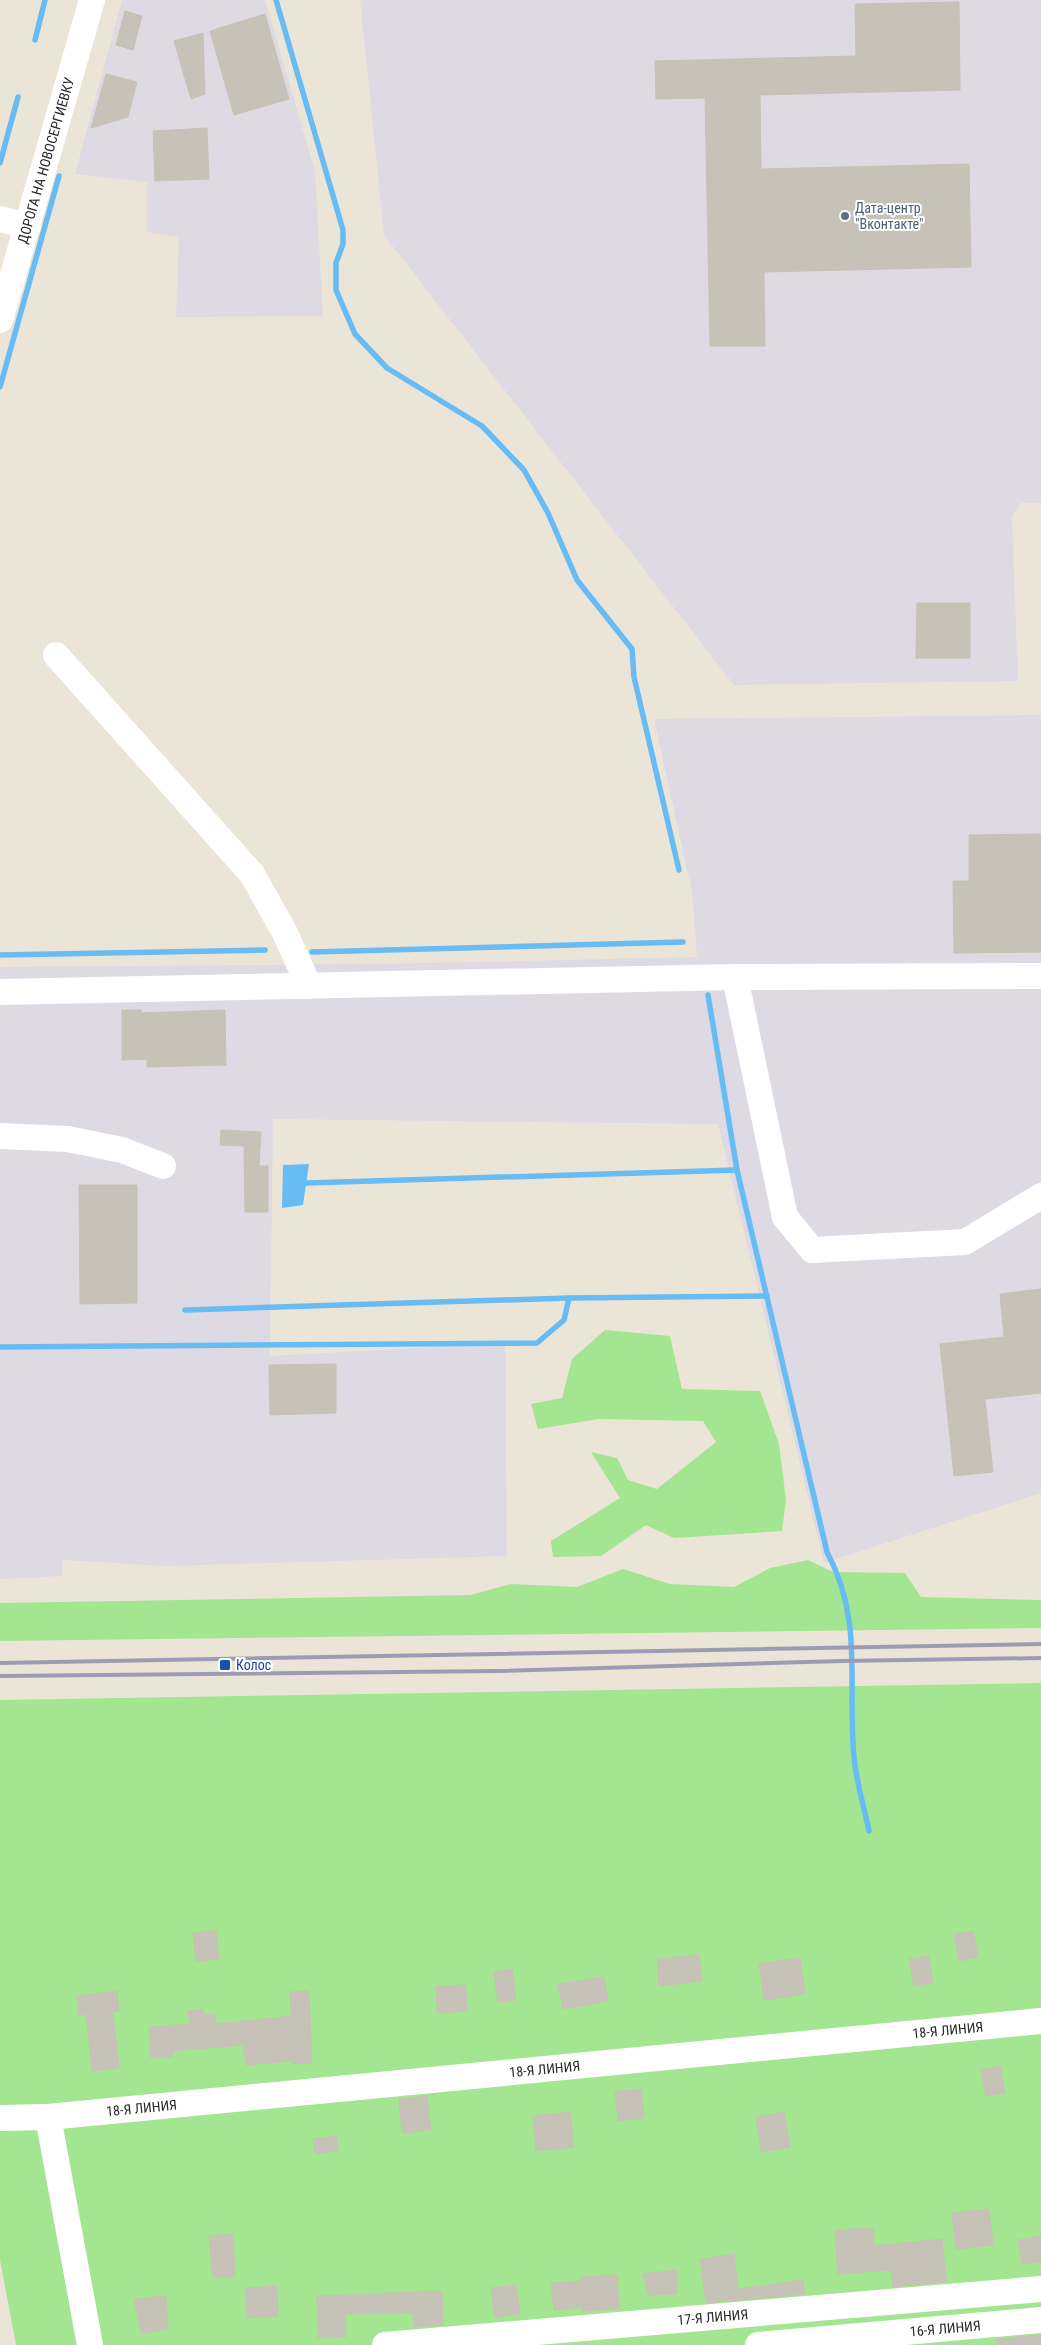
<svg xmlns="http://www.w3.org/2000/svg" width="1041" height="2345" viewBox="0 0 1041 2345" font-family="'Roboto Condensed',sans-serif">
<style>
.industrial{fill:#dddae3}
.green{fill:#a4e592}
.water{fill:#66bcf3}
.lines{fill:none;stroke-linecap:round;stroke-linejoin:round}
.stream{stroke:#66bcf3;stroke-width:5.5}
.building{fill:#c6c2b8;stroke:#c6c2b2}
.minor{stroke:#fff;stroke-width:26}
.rail{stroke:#9b9cb3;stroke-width:4}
.service-dot{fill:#5c6f8a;stroke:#fff;stroke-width:2}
.transit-dot{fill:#1a4fb4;stroke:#fff;stroke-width:2}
.labels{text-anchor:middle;stroke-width:4;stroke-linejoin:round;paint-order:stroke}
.street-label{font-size:14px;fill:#282828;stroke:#fff}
.service-label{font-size:14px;fill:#4e5e75;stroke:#fff;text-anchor:start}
.transit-label{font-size:14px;fill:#164399;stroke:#fff;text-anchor:start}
</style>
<rect width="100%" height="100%" fill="#ebe5d8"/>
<!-- industrial -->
<g class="industrial">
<polygon points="122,0 265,0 315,171 323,316 176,317 179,237 147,232 147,182 75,174"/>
<polygon points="360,0 1041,0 1041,503 1021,503 1012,516 1018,681 734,685 384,235"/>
<polygon points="1041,715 1041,1493 824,1563 718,1124 273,1119 270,1356 505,1343 507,1556 166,1566 63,1560 62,1576 0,1579 0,967 380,964 697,957 692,892 654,719"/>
</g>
<!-- green -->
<g class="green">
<polygon points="605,1330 670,1336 682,1389 760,1391 779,1444 786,1500 782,1531 674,1538 646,1525 601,1556 553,1557 551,1541 620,1498 591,1452 617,1458 628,1480 657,1489 716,1442 703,1421 599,1419 538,1429 531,1404 562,1398 572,1359"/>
<polygon points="808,1560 833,1572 905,1573 921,1597 1041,1600 1041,1628 0,1641 0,1603 470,1595 511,1584 577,1587 623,1569 670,1584 734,1587 770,1568"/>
<polygon points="1041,1683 1041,2345 16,2345 0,2260 0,1700"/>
</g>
<!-- water -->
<polygon class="water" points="309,1164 303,1205 282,1208 283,1165"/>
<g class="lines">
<!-- stream -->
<g class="stream">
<polyline points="276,0 343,230 343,244 336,263 336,290 355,334 387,368 482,426 524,470 548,513 577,580 632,649 634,677 679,870"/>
<polyline points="35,40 45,0"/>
<polyline points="0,163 18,97"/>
<polyline points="0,387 59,176"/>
<polyline points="312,952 683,942"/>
<polyline points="0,955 265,950"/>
<path d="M708,995L737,1170L827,1552C864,1621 847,1683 854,1757C856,1781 864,1807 869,1831"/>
<polyline points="306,1183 737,1170"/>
<polyline points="185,1310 569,1298"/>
<polyline points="0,1347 537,1343 564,1320 569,1298 767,1296"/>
</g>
</g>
<!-- building -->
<g class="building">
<polygon points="959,2 960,90 760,95 761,169 969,164 971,267 764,272 765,346 710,346 705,98 656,99 655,61 856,56 855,4"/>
<polygon points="125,11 142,16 133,50 116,45"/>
<polygon points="265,14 289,99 234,115 210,31"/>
<polygon points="203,33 205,94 191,99 174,41"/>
<polygon points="106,74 137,82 128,117 91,128"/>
<polygon points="207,128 209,179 155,181 153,131"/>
<polygon points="917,603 970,603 970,658 916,658"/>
<polygon points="1041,834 1041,952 954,953 953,881 969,881 969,835"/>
<polygon points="122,1010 141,1010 141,1013 225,1010 226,1065 147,1067 147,1059 122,1060"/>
<polygon points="221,1130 261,1132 259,1166 268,1166 268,1212 245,1212 244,1146 220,1145"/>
<polygon points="79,1185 137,1185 137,1303 80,1304"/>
<polygon points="1041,1289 1041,1393 985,1399 993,1472 954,1476 940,1344 1004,1337 1000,1294"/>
<polygon points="336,1364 336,1413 270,1415 269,1365"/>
<polygon points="216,1931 219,1959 196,1961 193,1933"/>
<polygon points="973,1931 978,1957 959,1961 954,1934"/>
<polygon points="699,1955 702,1981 659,1986 657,1959"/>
<polygon points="928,1956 933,1982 914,1986 909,1959"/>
<polygon points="800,1958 805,1994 764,2000 759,1964"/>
<polygon points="512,1969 516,2000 498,2003 494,1972"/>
<polygon points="604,1977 608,2001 563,2009 558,1984"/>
<polygon points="466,1985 467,2011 437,2013 436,1986"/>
<polygon points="117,1991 119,2011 113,2012 119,2068 92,2071 86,2014 79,2015 77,1996"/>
<polygon points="309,1991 312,2063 292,2064 292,2061 246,2065 243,2045 173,2051 173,2057 151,2058 149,2027 190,2024 188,2011 203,2009 204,2015 215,2014 216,2024 291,2016 290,1992"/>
<polygon points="1000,2066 1005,2093 986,2096 981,2070"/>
<polygon points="641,2089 644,2118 618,2121 615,2092"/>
<polygon points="427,2096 431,2130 402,2133 399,2099"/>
<polygon points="570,2112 574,2147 536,2151 533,2116"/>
<polygon points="784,2112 790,2147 761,2152 756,2117"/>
<polygon points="336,2136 338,2151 315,2154 313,2139"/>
<polygon points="989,2209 993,2245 956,2249 952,2213"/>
<polygon points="873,2228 874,2246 942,2239 946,2282 893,2287 891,2270 838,2274 835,2230"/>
<polygon points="233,2234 235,2277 213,2277 209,2236"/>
<polygon points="1041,2236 1041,2262 1022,2264 1018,2240"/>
<polygon points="734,2254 738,2289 803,2280 805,2294 706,2303 700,2259"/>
<polygon points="676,2270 677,2294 648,2295 643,2274"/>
<polygon points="617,2275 619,2309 582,2311 582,2307 554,2310 551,2283 581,2281 581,2277"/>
<polygon points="516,2285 520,2314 495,2317 491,2288"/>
<polygon points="277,2286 278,2316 247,2318 245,2288"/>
<polygon points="442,2291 443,2325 414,2327 413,2313 345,2314 346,2337 318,2338 317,2296"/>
<polygon points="166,2296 168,2329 141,2333 134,2299"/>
<polygon points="1041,2335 1041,2345 997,2345 997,2339"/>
</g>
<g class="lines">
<!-- minor -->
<g class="minor">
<polyline points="0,219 28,226"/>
<path id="s1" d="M0,320L92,0"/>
<polyline points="56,655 252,874 285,933 309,986"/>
<polyline points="735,977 785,1217 812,1250 965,1242 1041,1196"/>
<polyline points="0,992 735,977 1041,976"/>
<polyline points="0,1136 68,1139 122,1150 163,1166"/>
<path id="s2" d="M48,2117L1041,2021"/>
<polyline points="0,2118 48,2117 90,2345"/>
<path id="s3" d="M385,2345L1041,2289"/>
<path id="s4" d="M758,2345L1041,2320"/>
</g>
<!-- rail -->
<g class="rail">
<polyline points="0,1663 1041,1644"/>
<polyline points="0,1676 498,1671 842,1661 1041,1658"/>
</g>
</g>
<!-- markers -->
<circle class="service-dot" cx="845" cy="216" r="5"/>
<rect class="transit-dot" x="219" y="1659" width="12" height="12" rx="2.5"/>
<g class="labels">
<!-- street labels -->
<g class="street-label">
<text dy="5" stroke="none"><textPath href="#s1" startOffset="166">ДОРОГА НА НОВОСЕРГИЕВКУ</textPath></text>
<text dy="5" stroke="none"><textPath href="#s2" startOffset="904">18-Я ЛИНИЯ</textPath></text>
<text dy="5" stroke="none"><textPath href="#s2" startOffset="499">18-Я ЛИНИЯ</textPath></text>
<text dy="5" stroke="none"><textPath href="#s2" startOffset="94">18-Я ЛИНИЯ</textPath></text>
<text dy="5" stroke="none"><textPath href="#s3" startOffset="329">17-Я ЛИНИЯ</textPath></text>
<text dy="5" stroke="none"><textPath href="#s4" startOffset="188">16-Я ЛИНИЯ</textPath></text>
</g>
<!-- service labels -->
<g class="service-label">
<text x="855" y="213">Дата-центр<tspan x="855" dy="16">"Вконтакте"</tspan></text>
</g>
<!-- transit labels -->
<g class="transit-label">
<text x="236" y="1670">Колос</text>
</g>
</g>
</svg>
